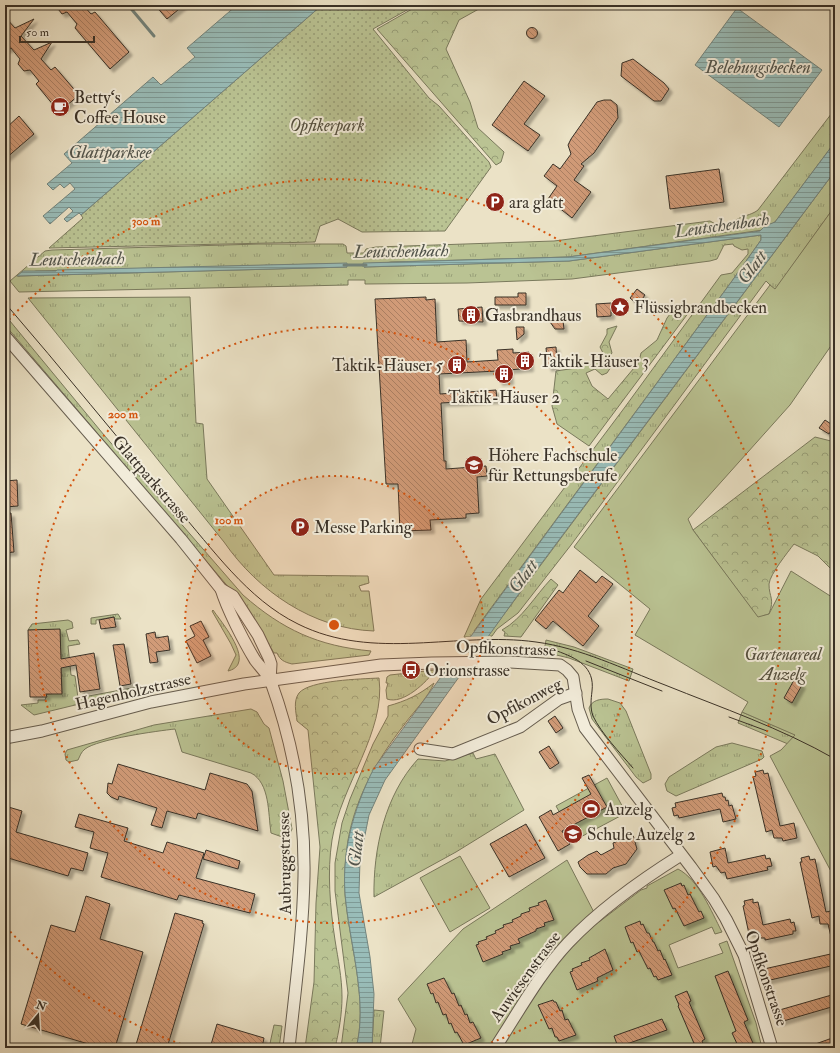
<svg xmlns="http://www.w3.org/2000/svg" width="840" height="1053" viewBox="0 0 840 1053" font-family="'IM FELL Double Pica',serif">
<style>
.grass{fill:url(#grass-tufts);stroke:#7a7a5d;fill-rule:evenodd}
.forest{fill:url(#forest-crowns);stroke:#7a7a5d}
.park{fill:url(#park-dots);stroke:#7a7a5d}
.garden{fill:#bac393;stroke:#7a7a5d}
.water{fill:url(#water-rules);stroke:#73857f}
.pier{fill:#ebe2c6}
.lines{fill:none;stroke-linecap:round;stroke-linejoin:round}
.stream{stroke:#73857f;stroke-width:3}
.building{fill:url(#building-back-hatch);stroke:#393127;filter:url(#shadow)}
.minor-casing{stroke:#665d4f;stroke-width:13}
.minor{stroke:#f2ecda;stroke-width:11}
.tram{stroke:#393127;stroke-width:1}
.ring{fill:none;stroke:#d6550f;stroke-width:2;stroke-dasharray:2 4}
.labels{text-anchor:middle;stroke-width:4;stroke-linejoin:round;paint-order:stroke}
.poi-label{font-size:17px;fill:#393127;stroke:#f2ecda;text-anchor:start}
.park-label{font-size:17px;font-style:italic;fill:#534e3d;stroke:#f2ecda}
.street-label{font-size:17px;fill:#393127;stroke:#f2ecda}
.water-label{font-size:18px;font-style:italic;fill:#51544c;stroke:#f2ecda}
.centre{fill:#d6550f;stroke:#f2ecda;stroke-width:2}
.ring-label{font-size:12px;text-anchor:middle;font-weight:bold;fill:#d6550f;stroke:#f2ecda;stroke-width:4;stroke-linejoin:round;paint-order:stroke}
</style>
<defs>
<pattern id="grass-tufts" width="24" height="20" patternUnits="userSpaceOnUse"><rect width="24" height="20" fill="#bac393"/><path d="M3 7l-1-3M5 7V3M7 7l1-3M15 17l-1-3M17 17v-4M19 17l1-3" fill="none" stroke="#989f78"/></pattern>
<pattern id="forest-crowns" width="20" height="18" patternUnits="userSpaceOnUse"><rect width="20" height="18" fill="#bac393"/><path d="M2 6a3 3 0 1 1 6 0M12 15a3 3 0 1 1 6 0" fill="none" stroke="#989f78"/></pattern>
<pattern id="park-dots" width="8" height="8" patternUnits="userSpaceOnUse"><rect width="8" height="8" fill="#bac393"/><path d="M2 2h.1M6 6h.1" fill="none" stroke="#989f78" stroke-width="1.8" stroke-linecap="round"/></pattern>
<pattern id="water-rules" width="6" height="5" patternUnits="userSpaceOnUse"><rect width="6" height="5" fill="#99bdb9"/><path d="M0 2.5h6" fill="none" stroke="#7e9a96"/></pattern>
<pattern id="building-back-hatch" width="6" height="6" patternUnits="userSpaceOnUse"><rect width="6" height="6" fill="#d19b78"/><path d="M-1 5l2 2M0 0l6 6M5-1l2 2" fill="none" stroke="#ab7f62"/></pattern>
<filter id="shadow"><feDropShadow dx="3.5" dy="3.5" stdDeviation="1" flood-color="#0004"/></filter>
</defs>
<rect width="100%" height="100%" fill="#ebe2c6"/>
<filter id="stains"><feTurbulence type="fractalNoise" baseFrequency=".005" numOctaves="4"/><feColorMatrix values="0 0 0 0 .2 0 0 0 0 .09 0 0 0 0 .02 0 0 0 .5 -.17"/></filter>
<radialGradient id="worn" r=".72"><stop offset=".6" stop-color="#630" stop-opacity="0"/><stop offset="1" stop-color="#630" stop-opacity=".3"/></radialGradient>
<!-- grass -->
<g class="grass">
<path d="M835,109V142L775,222L763,230L568,257L391,262L364,267L569,261L761,235V240L732,281L474,631L493,629L835,171V206L775,290L766,281L571,545L518,613L497,629L492,636L464,637L481,599L625,407L721,275L732,273L748,254V249L742,250L734,246L733,244L724,245L717,259L710,261L572,279L467,283L365,284V280H348V285L19,292L10,281L45,251L52,250L260,244H343L346,246L347,253H364L366,249L376,247L554,241L710,221L719,226L722,233L731,231C731,215 748,218 758,210ZM320,264H340L347,267L18,276L36,271Z"/>
<path d="M190,297L196,423L203,424L207,479L274,575L368,576L369,583L359,586L361,591H369L374,631C313,629 258,591 224,542L28,298Z"/>
<path d="M5,315L104,435L243,595C283,630 318,646 371,651L369,655L292,664C284,662 280,660 277,653H274L248,610L5,325Z"/>
<path d="M213,610C222,623 257,664 228,671L236,655L231,644L212,611Z"/>
<polygon points="118,614 121,619 115,619 114,617 96,620 96,624 91,624 91,618"/>
<polygon points="68,620 72,622 73,628 66,630 69,641 78,640 80,644 68,646 71,675 75,676 78,698 137,687 141,689 34,715 21,705 38,703 38,700 45,700 47,694 62,693 60,630 28,630 32,624"/>
<polygon points="546,640 574,647 633,669 629,681 569,658 544,652"/>
<path d="M435,670C427,682 403,705 387,699L386,690L388,683H386L387,677L390,675Z"/>
<path d="M608,699L620,703L626,711L651,774V779L643,783L636,777L592,719L589,708C592,700 600,699 608,699Z"/>
<path d="M251,709L257,712L264,724L269,728L283,781L292,829L290,834L285,838L271,833C268,813 270,783 251,773L182,752L175,729C157,731 98,739 85,749C81,752 80,756 78,760L69,762L66,760L65,754L67,750L154,725Z"/>
<polygon points="742,712 796,735 788,744 738,723"/>
<polygon points="732,743 762,751 764,757 762,759 676,796 667,791 665,784 669,777 716,747"/>
<path d="M473,753L476,759L495,754L524,810L456,852L374,897C373,849 385,795 418,759L445,761Z"/>
<polygon points="374,1010 384,1011 380,1048 372,1048"/>
<polygon points="274,1025 282,1026 279,1048 269,1048"/>
</g>
<!-- forest -->
<g class="forest">
<polygon points="419,5 486,5 459,20 446,49 470,102 478,128 504,152 501,162 496,165 377,29"/>
<polygon points="677,305 689,312 589,446 557,424 552,406 556,371 576,368 579,364 591,365 602,356 603,353 600,347 607,334 607,329 617,326 609,342 612,353 607,359 611,367 607,373 602,375 595,369 586,373 592,386 608,399 639,362 641,353 657,340 667,318"/>
<path d="M815,437L835,442V573L818,556L794,544C788,552 770,574 769,584C769,598 775,598 769,614L758,618L693,530Z"/>
<path d="M551,579L558,585L521,637L504,636L505,632L502,630C522,619 535,596 551,579Z"/>
<path d="M379,678C386,732 341,785 332,840C327,872 330,907 335,940C338,959 342,978 342,997C342,1014 339,1031 335,1048H305L314,982L316,903L320,847L308,730L297,721C296,712 293,701 299,693C310,680 361,679 379,678Z"/>
<path d="M434,683C428,698 413,712 404,725C377,760 356,796 348,840C345,861 343,883 346,904C351,948 368,1005 356,1048H341L348,993L335,891V863L342,823L350,799L373,744L388,716V706C406,701 419,695 434,683Z"/>
</g>
<!-- park -->
<polygon class="park" points="322,5 416,5 373,29 429,98 439,106 489,162 491,167 445,231 362,232 338,219 320,226 315,242 49,248 83,218 81,215"/>
<!-- garden -->
<g class="garden">
<polygon points="835,206 835,340 790,405 688,519 693,530 758,617 769,614 791,571 835,599 835,879 770,756 781,750 795,735 742,712 748,702 635,635 650,609 574,547 770,285 775,289"/>
<polygon points="607,778 626,813 575,840 556,806"/>
<polygon points="460,856 490,908 450,932 420,878"/>
<path d="M567,860L599,922L641,890L647,888V886L678,869C699,880 711,911 722,932L715,934L712,927L669,945L678,968L723,953L719,944L727,941L756,1023L762,1048H411L416,1029L398,999L463,929Z"/>
</g>
<!-- water -->
<g class="water">
<polygon points="237,5 322,5 81,215 79,213 67,222 64,219 73,211 69,207 50,224 43,216 75,189 70,183 64,188 60,184 53,190 47,184 72,163 64,154 153,77 161,85 195,57 187,48"/>
<polygon points="737,8 822,70 779,127 695,65"/>
<path d="M835,142V171L523,588L385,780L369,815L360,860L359,893L370,957L374,994L372,1048H356C368,1004 351,948 346,903C340,855 353,810 374,768L732,281L761,240V235L569,261L364,267L363,263L568,257L760,231L765,226L775,222Z"/>
<polygon points="347,263 347,267 17,276 23,271 56,271 57,270"/>
</g>
<!-- pier -->
<g class="pier">
<polygon points="491,636 481,649 457,650 466,637"/>
<polygon points="479,652 466,670 442,670 455,653"/>
</g>
<g class="lines">
<!-- stream -->
<g class="stream">
<polyline points="128,5 154,36"/>
<polyline points="344,265 366,265"/>
</g>
</g>
<!-- building -->
<g class="building">
<polygon points="55,5 83,5 91,14 95,12 129,52 110,69 75,28 77,24 67,12 62,14"/>
<polygon points="155,5 184,5 167,19"/>
<polygon points="5,17 15,28 34,19 21,36 34,50 52,42 41,59 51,70 55,67 79,95 59,112 36,84 39,81 30,70 24,71 18,64 20,59 11,48 5,50"/>
<circle cx="532" cy="33" r="5.5"/>
<polygon points="633,59 664,83 669,89 661,101 654,101 621,76 622,63"/>
<polygon points="524,81 545,96 524,124 540,135 528,151 492,125"/>
<polygon points="604,100 611,100 617,105 618,118 594,153 581,164 584,166 574,180 591,192 572,218 548,199 557,186 544,176 553,164 560,169 571,154 568,145 571,139 597,102"/>
<polygon points="19,116 34,134 5,159 5,129"/>
<polygon points="719,169 724,202 670,209 666,176"/>
<polygon points="637,289 645,295 638,305 630,298"/>
<polygon points="518,293 526,293 526,305 495,305 495,297 518,297"/>
<polygon points="426,297 426,300 435,299 437,342 466,340 467,362 498,360 497,350 513,349 513,353 529,352 530,368 509,370 510,381 499,382 498,371 439,374 440,394 496,390 497,400 441,403 444,461 446,461 446,469 486,466 487,476 477,477 479,513 466,514 466,518 430,520 431,530 400,531 398,484 386,484 375,299"/>
<polygon points="611,303 611,316 597,317 596,304"/>
<polygon points="482,307 483,322 459,321 458,309"/>
<polygon points="563,321 564,329 555,329 550,322"/>
<polygon points="516,327 524,327 524,334 517,340"/>
<polygon points="556,347 557,363 555,366 548,368 546,348"/>
<polygon points="825,420 834,426 829,434 819,428"/>
<polygon points="17,480 18,506 5,507 5,481"/>
<polygon points="11,513 14,552 5,553 5,514"/>
<polygon points="580,570 596,583 602,576 613,584 588,616 599,626 583,646 553,621 546,629 535,620 559,590 563,593"/>
<polygon points="114,617 116,627 101,629 99,620"/>
<polygon points="201,621 209,637 203,640 211,656 197,663 186,641 195,636 190,626"/>
<polygon points="60,629 61,659 94,653 100,689 80,692 76,665 61,668 62,694 46,694 47,697 30,697 28,630"/>
<polygon points="155,632 156,638 168,636 170,650 156,652 158,662 150,663 146,634"/>
<polygon points="124,644 131,684 120,686 113,645"/>
<polygon points="794,680 802,685 792,703 784,698"/>
<polygon points="555,716 563,728 556,733 548,721"/>
<polygon points="549,746 559,763 550,769 539,752"/>
<polygon points="118,764 205,790 210,773 247,784 252,791 258,831 198,813 196,819 167,811 162,828 151,825 157,808 119,796 118,800 111,797 107,793 108,783 112,784"/>
<polygon points="763,770 764,774 768,773 780,826 794,823 797,838 783,841 782,838 774,838 772,830 766,832 753,777 756,776 755,772"/>
<polygon points="589,775 607,807 562,831 570,844 558,851 539,817 551,810 553,815 591,794 582,778"/>
<polygon points="722,793 723,797 725,797 726,801 728,800 729,806 732,805 736,819 723,822 720,809 679,818 678,815 674,816 672,808 676,807 675,803"/>
<polygon points="5,806 22,811 16,832 88,853 83,871 71,868 68,876 5,857"/>
<polygon points="79,814 128,828 124,841 163,853 167,842 204,853 196,878 255,894 250,913 179,895 177,900 101,877 108,853 90,848 94,832 75,827"/>
<polygon points="526,824 545,858 509,877 490,844"/>
<polygon points="633,835 637,849 626,864 613,868 606,874 587,874 580,867 578,862 588,855 597,851 601,855 614,848 613,843"/>
<polygon points="725,848 728,863 765,855 766,859 770,858 772,866 767,867 768,870 727,879 725,872 721,873 716,866 713,867 710,852"/>
<polygon points="206,850 240,861 238,869 203,859"/>
<polygon points="809,856 810,860 815,859 826,912 835,910 835,941 832,941 828,924 820,924 819,916 812,918 800,862 802,862 801,858"/>
<polygon points="681,883 682,886 684,885 688,895 690,894 699,912 701,911 704,918 684,926 675,908 673,909 664,890"/>
<polygon points="86,896 110,904 100,939 143,952 115,1048 102,1048 21,1024 51,925 75,932"/>
<polygon points="753,899 753,903 758,902 763,925 790,919 791,923 794,922 796,931 793,931 793,934 765,940 765,938 761,938 759,932 749,934 743,906 745,905 744,901"/>
<polygon points="546,900 554,920 544,923 545,926 536,929 536,931 518,939 520,943 510,946 511,949 502,952 503,954 483,962 476,945 479,944 478,942 487,939 486,937 496,933 495,931 504,927 503,925 513,922 512,920 521,916 521,914 530,911 529,908 539,905 538,903"/>
<polygon points="175,913 203,921 202,923 204,924 167,1048 135,1048"/>
<polygon points="640,921 641,925 643,924 647,933 649,933 653,942 654,942 658,951 660,950 664,960 665,959 672,975 658,980 656,976 654,977 650,968 648,969 639,951 637,952 633,942 631,943 625,927"/>
<polygon points="605,949 613,970 597,978 598,981 577,990 570,972 573,971 572,969 582,965 581,963 590,960 589,958"/>
<polygon points="835,953 835,965 766,981 764,969"/>
<polygon points="728,971 748,1020 744,1022 755,1048 739,1048 732,1033 736,1031 715,976"/>
<polygon points="444,978 452,994 454,993 459,1006 461,1005 465,1015 467,1014 470,1023 473,1022 481,1038 464,1045 457,1032 455,1033 451,1023 449,1024 446,1014 443,1015 438,1002 436,1003 433,993 431,994 427,984"/>
<polygon points="687,991 691,1001 689,1002 705,1039 702,1041 705,1048 696,1048 678,1006 679,1005 675,996"/>
<polygon points="835,994 835,1006 780,1022 776,1011"/>
<polygon points="553,1000 554,1002 556,1002 560,1011 562,1010 565,1020 568,1019 576,1035 559,1041 557,1037 555,1037 552,1028 549,1029 538,1005"/>
<polygon points="662,1019 667,1030 618,1047 614,1036"/>
<polygon points="217,1024 264,1038 262,1048 210,1048"/>
<polygon points="835,1037 835,1048 807,1048 807,1047"/>
</g>
<g class="lines">
<!-- minor casing -->
<g class="minor-casing">
<g id="minor">
<polyline points="5,336 181,539 221,589 233,596 258,635 269,658 271,664 270,681"/>
<path d="M221,589C227,609 244,642 255,660C260,667 268,674 271,682C293,743 305,811 304,876C303,933 295,991 289,1048"/>
<polyline points="5,738 42,731 151,702 244,684 381,665 432,663 510,662 560,665 567,670 573,677 578,709 585,728 691,867 714,899 726,919 744,955 772,1048"/>
<polyline points="420,749 453,754 520,727 559,699 576,693"/>
<path d="M495,1048C518,1013 539,974 568,943C601,908 641,880 681,855"/>
</g>
</g>
<!-- minor -->
<use href="#minor" class="minor"/>
<!-- tram -->
<g class="tram">
<path d="M5,303C63,370 118,439 176,507C213,549 247,599 298,624C374,662 457,631 536,642C581,648 623,669 665,685C722,708 781,728 835,759"/>
<path d="M557,651C577,658 595,667 592,691C591,700 590,708 593,716C601,733 620,753 633,768"/>
<polyline points="586,661 662,691"/>
<polyline points="729,717 767,731"/>
</g>
</g>
<!-- distance rings -->
<circle cx="334" cy="625" r="149" fill="#d6550f" fill-opacity=".12"/>
<g class="ring">
<circle cx="334" cy="625" r="149"/>
<circle cx="334" cy="625" r="298"/>
<path d="M192 1048A446 446 0 0 1 5 926M5 324A446 446 0 1 1 476 1048"/>
</g>
<!-- icons -->
<defs>
<g id="cafe-disc" transform="scale(1)"><circle r="9.5" fill="#8f2418" stroke="#f2ecda"/><path d="M-5.5-4.5H6V0H3Q3 3.5 0 3.5H-2.5Q-5.5 3.5-5.5 0ZM3-3.2v2h1.7v-2ZM-6 4.5H4V6H-6Z" fill="#fff"/></g>
<g id="parking-disc" transform="scale(1)"><circle r="9.5" fill="#8f2418" stroke="#f2ecda"/><path d="M-3.5-5.5H1a3.5 3.5 0 0 1 0 7H-1V5.5H-3.5ZM-1-3.4V-.6H.8a1.4 1.4 0 0 0 0-2.8Z" fill="#fff"/></g>
<g id="sight-disc" transform="scale(1)"><circle r="9.5" fill="#8f2418" stroke="#f2ecda"/><path d="M0-6L1.8-2.2L6-1.7L2.9 1.2L3.7 5.4L0 3.3L-3.7 5.4L-2.9 1.2L-6-1.7L-1.8-2.2Z" fill="#fff"/></g>
<g id="building-disc" transform="scale(1)"><circle r="9.5" fill="#8f2418" stroke="#f2ecda"/><path d="M-4-6H4V6H1V3H-1V6H-4ZM-2.5-4.3h1.7v1.8h-1.7ZM.8-4.3h1.7v1.8H.8ZM-2.5-1h1.7V.8h-1.7ZM.8-1h1.7V.8H.8Z" fill="#fff"/></g>
<g id="school-disc" transform="scale(1)"><circle r="9.5" fill="#8f2418" stroke="#f2ecda"/><path d="M0-5L7-2L0 1L-7-2ZM-4 1L0 2.5L4 1V4Q0 6-4 4Z" fill="#fff"/></g>
<g id="bus-disc" transform="scale(1)"><circle r="9.5" fill="#8f2418" stroke="#f2ecda"/><path d="M-5-6H5V4H4V6H2V4H-2V6H-4V4H-5ZM-3.5-4V0h7V-4ZM-3.5 1.2v1.5H-2V1.2ZM2 1.2v1.5H3.5V1.2Z" fill="#fff"/></g>
<g id="stadium-disc" transform="scale(1)"><circle r="9.5" fill="#8f2418" stroke="#f2ecda"/><path d="M0-5a6.5 5 0 1 0 0 10a6.5 5 0 1 0 0-10ZM-3.5-1.8h7v3.6h-7Z" fill="#fff"/></g>
</defs>
<g fill-rule="evenodd">
<use href="#cafe-disc" x="60" y="107"/>
<use href="#parking-disc" x="495" y="202"/>
<use href="#sight-disc" x="620" y="307"/>
<use href="#building-disc" x="471" y="315"/>
<use href="#building-disc" x="525" y="361"/>
<use href="#building-disc" x="457" y="365"/>
<use href="#building-disc" x="504" y="374"/>
<use href="#school-disc" x="474" y="465"/>
<use href="#parking-disc" x="300" y="527"/>
<use href="#bus-disc" x="411" y="670"/>
<use href="#stadium-disc" x="591" y="809"/>
<use href="#school-disc" x="573" y="834"/>
</g>
<g class="labels">
<!-- poi labels -->
<g class="poi-label">
<text x="74" y="103">Betty‘s<tspan x="74" dy="20">Coffee House</tspan></text>
<text x="509" y="208">ara glatt</text>
<text x="634" y="313">Flüssigbrandbecken</text>
<text x="485" y="321">Gasbrandhaus</text>
<text x="539" y="367">Taktik-Häuser 3</text>
<text x="443" y="371" text-anchor="end">Taktik-Häuser 5</text>
<text x="504" y="403" text-anchor="middle">Taktik-Häuser 2</text>
<text x="488" y="461">Höhere Fachschule<tspan x="488" dy="20">für Rettungsberufe</tspan></text>
<text x="314" y="533">Messe Parking</text>
<text x="425" y="676">Orionstrasse</text>
<text x="605" y="815">Auzelg</text>
<text x="587" y="840">Schule Auzelg 2</text>
</g>
<!-- park labels -->
<g class="park-label">
<text x="327" y="131">Opfikerpark</text>
<text x="783" y="660">Gartenareal<tspan x="783" dy="20">Auzelg</tspan></text>
</g>
<!-- street labels -->
<g class="street-label">
<text transform="translate(152 479) rotate(49)" y="6">Glattparkstrasse</text>
<text transform="translate(506 648) rotate(2)" y="6">Opfikonstrasse</text>
<text transform="translate(133 691) rotate(-13)" y="6">Hagenholzstrasse</text>
<text transform="translate(524 701) rotate(-28)" y="6">Opfikonweg</text>
<text transform="translate(284 863) rotate(-91)" y="6">Aubruggstrasse</text>
<text transform="translate(525 976) rotate(-54)" y="6">Auwiesenstrasse</text>
<text transform="translate(767 978) rotate(71)" y="6">Opfikonstrasse</text>
</g>
<!-- water labels -->
<g class="water-label">
<text x="758" y="73">Belebungsbecken</text>
<text x="110" y="158">Glattparksee</text>
<text transform="translate(722 225) rotate(-8)" y="6">Leutschenbach</text>
<text transform="translate(401 251) rotate(-1)" y="6">Leutschenbach</text>
<text transform="translate(77 259) rotate(-1)" y="6">Leutschenbach</text>
<text transform="translate(752 267) rotate(-53)" y="6">Glatt</text>
<text transform="translate(523 576) rotate(-53)" y="6">Glatt</text>
<text transform="translate(356 849) rotate(-83)" y="6">Glatt</text>
</g>
</g>
<circle cx="334" cy="625" r="6" class="centre"/>
<g class="ring-label">
<text x="146" y="225">300 m</text>
<text x="123" y="418">200 m</text>
<text x="229" y="524">100 m</text>
</g>
<!-- margin -->
<rect width="840" height="1053" fill="none" stroke="#ebe2c6" stroke-width="20"/>
<rect x="6" y="6" width="828" height="1041" fill="none" stroke="#393127" stroke-width="2"/>
<rect x="10" y="10" width="820" height="1033" fill="none" stroke="#393127"/>
<!-- north arrow -->
<g transform="translate(38 1015) rotate(18)" stroke="#f2ecda" stroke-width="3" paint-order="stroke">
<path d="M0-3L7 15L0 10L-7 15Z" fill="#393127"/>
<text y="-6" font-size="11" font-weight="bold" text-anchor="middle" fill="#393127">N</text>
</g>
<!-- scale -->
<path d="M20 36v6h74v-6" fill="none" stroke="#393127" stroke-width="2"/>
<text x="26" y="36" font-size="12" fill="#393127" stroke="#f2ecda" stroke-width="3" paint-order="stroke">50 m</text>
<rect width="100%" height="100%" filter="url(#stains)"/>
<rect width="100%" height="100%" fill="url(#worn)"/>
</svg>
